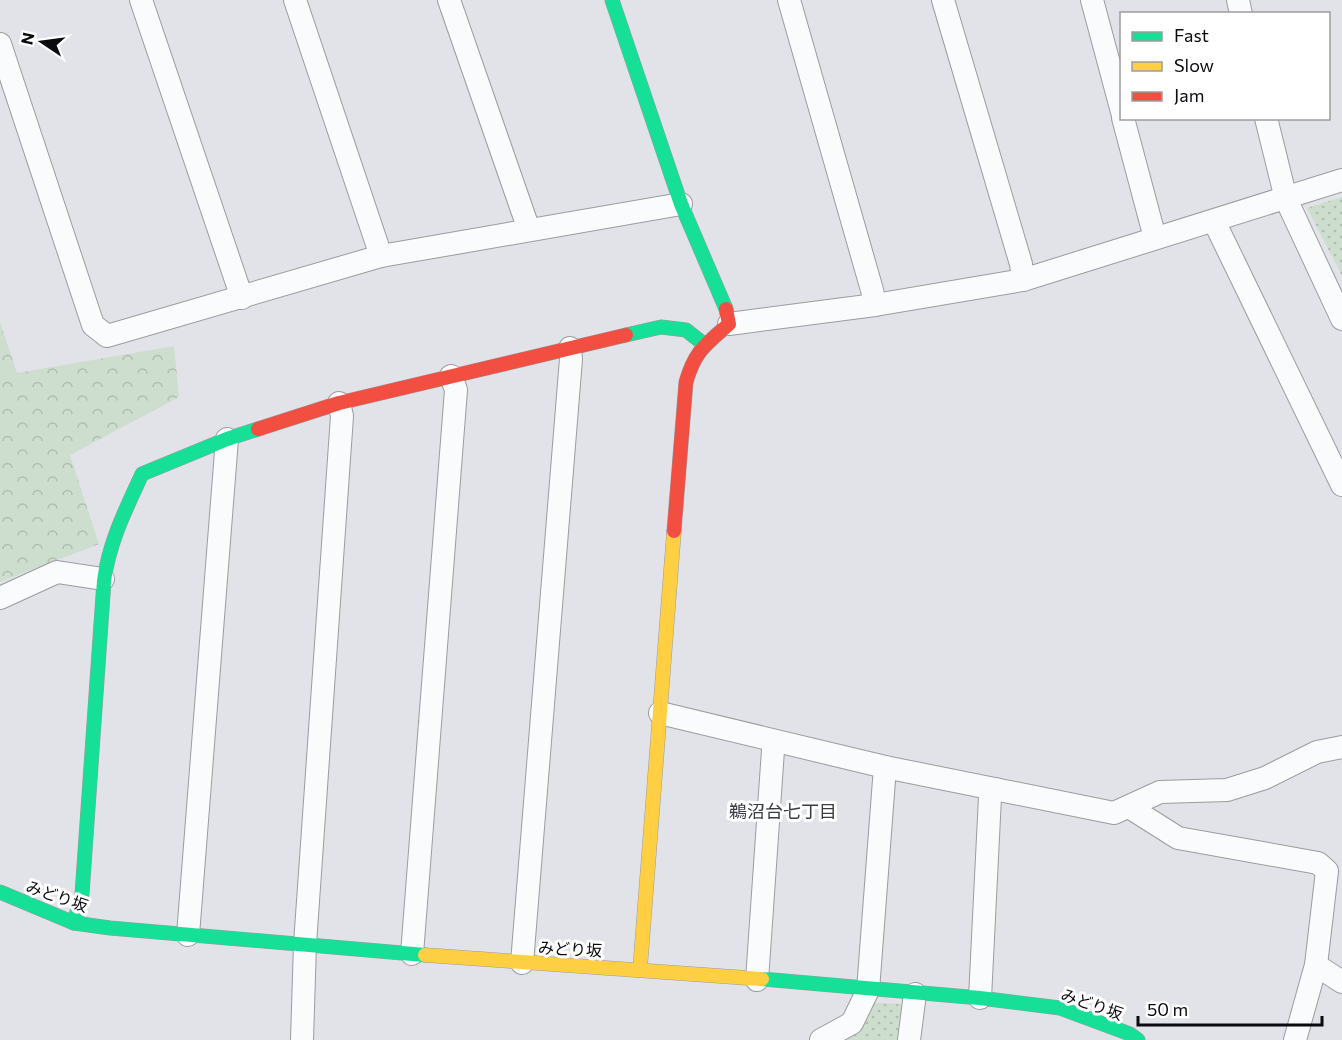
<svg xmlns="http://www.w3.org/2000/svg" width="1342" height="1040" viewBox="0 0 1342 1040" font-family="Commissioner,'Noto Sans JP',sans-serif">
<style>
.grass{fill:url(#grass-dots)}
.forest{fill:url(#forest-crowns)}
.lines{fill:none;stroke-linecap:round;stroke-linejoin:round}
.street-casing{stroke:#9b9c9f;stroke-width:24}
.fast-casing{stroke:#9b9c9f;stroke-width:15}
.slow-casing{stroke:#9b9c9f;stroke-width:15}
.jam-casing{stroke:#9b9c9f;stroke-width:15}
.street{stroke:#fafbfc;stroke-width:22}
.fast{stroke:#16e098;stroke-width:14}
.slow{stroke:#ffcf43;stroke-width:14}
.jam{stroke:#f24e42;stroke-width:14}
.labels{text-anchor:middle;stroke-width:6;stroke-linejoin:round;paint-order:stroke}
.street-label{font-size:16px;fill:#0a0b0e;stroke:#fff}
.neighbourhood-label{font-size:18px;fill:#393c44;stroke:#fff}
</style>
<defs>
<pattern id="grass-dots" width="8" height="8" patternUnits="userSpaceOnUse" patternTransform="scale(1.5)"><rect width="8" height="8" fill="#cedece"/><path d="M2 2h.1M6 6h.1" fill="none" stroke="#b0bdb0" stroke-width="1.8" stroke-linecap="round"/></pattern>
<pattern id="forest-crowns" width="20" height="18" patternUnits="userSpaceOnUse" patternTransform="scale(1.5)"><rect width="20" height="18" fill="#cedece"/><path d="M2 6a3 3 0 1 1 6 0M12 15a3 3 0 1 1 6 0" fill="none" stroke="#b0bdb0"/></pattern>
</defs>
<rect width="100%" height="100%" fill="#e1e3e8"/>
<!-- grass -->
<g class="grass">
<polygon points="1342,197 1342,276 1307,208"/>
<polygon points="872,1003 905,1004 900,1040 839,1040"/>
</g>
<!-- forest -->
<polygon class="forest" points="0,322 17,373 174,346 179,397 70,455 99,544 0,582"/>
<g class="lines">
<!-- street casing -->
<g class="street-casing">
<g id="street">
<polyline points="141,0 242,298"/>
<polyline points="295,0 381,256"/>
<polyline points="449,0 529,230"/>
<polyline points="789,0 872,290 875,305"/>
<polyline points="943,0 1021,264 1023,280"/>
<polyline points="1092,0 1122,112"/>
<polyline points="1238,0 1241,14"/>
<polyline points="0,44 93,325 107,336 381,256 681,204"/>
<polyline points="1123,118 1155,238"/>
<polyline points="1266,118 1286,199 1342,319"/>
<polyline points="1214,221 1342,485"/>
<polyline points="729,324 875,305 1023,280 1342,180"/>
<polyline points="0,598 57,572 103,579"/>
<polyline points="660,713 885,767 1114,813 1160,792 1227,790 1265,778 1317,752 1342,747"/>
<polyline points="1129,807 1178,838 1318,863 1327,871 1316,965 1295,1040"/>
<polyline points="188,935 227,439"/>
<polyline points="412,954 456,390 451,376"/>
<polyline points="522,963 571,359 570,348"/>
<polyline points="1316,965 1342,982"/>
<polyline points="757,980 773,750 777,742"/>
<polyline points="980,998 990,797 995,789"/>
<polyline points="302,1040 305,944 342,416 339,403"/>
<polyline points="821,1040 852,1023 868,990 885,767"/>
<polyline points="909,1040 915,994"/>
</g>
</g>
<!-- fast casing -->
<g class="fast-casing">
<g id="fast">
<polyline points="612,0 681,204 726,309"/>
<polyline points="626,335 661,327 686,330 705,345"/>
<polyline points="0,892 74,923 110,928 425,955"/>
<path d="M74,923L82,894L104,581C109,542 126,509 142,474L227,439L258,429"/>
<polyline points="762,979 980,998 1060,1008 1130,1034 1138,1040"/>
</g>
</g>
<!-- slow casing -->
<g class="slow-casing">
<g id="slow">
<polyline points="425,955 762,979"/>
<polyline points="640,969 674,531"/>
</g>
</g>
<!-- jam casing -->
<g class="jam-casing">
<g id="jam">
<polyline points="258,429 339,403 626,335"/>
<path d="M674,531L686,382C695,351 705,345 729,324L726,309"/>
</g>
</g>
<!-- street -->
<use href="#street" class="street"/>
<!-- fast -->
<use href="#fast" class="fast"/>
<!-- slow -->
<use href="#slow" class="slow"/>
<!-- jam -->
<use href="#jam" class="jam"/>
</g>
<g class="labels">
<!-- street labels -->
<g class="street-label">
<text transform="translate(57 896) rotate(19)" y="6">みどり坂</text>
<text transform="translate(570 949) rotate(3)" y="6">みどり坂</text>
<text transform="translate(1092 1004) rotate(19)" y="6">みどり坂</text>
</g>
<!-- neighbourhood labels -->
<g class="neighbourhood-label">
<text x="783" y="818">鵜沼台七丁目</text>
</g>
</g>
<!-- legend -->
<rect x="1120" y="12" width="210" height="108" fill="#ffffff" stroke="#9d9d9f" stroke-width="1.5"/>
<rect x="1132" y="32" width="30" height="9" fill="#16e098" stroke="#9d9d9f" stroke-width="1.5"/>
<text x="1174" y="42" font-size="18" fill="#0a0b0e">Fast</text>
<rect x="1132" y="62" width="30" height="9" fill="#ffcf43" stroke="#9d9d9f" stroke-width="1.5"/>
<text x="1174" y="72" font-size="18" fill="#0a0b0e">Slow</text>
<rect x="1132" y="92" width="30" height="9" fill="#f24e42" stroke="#9d9d9f" stroke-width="1.5"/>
<text x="1174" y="102" font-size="18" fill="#0a0b0e">Jam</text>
<!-- north arrow -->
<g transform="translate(42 42) rotate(283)" stroke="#ffffff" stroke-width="4.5" paint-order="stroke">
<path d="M0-4.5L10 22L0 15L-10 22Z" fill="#0a0b0e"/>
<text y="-9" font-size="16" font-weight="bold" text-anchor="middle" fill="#0a0b0e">N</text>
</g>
<!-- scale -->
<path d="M1138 1016v9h184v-9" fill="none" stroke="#0a0b0e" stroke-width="3"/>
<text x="1147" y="1016" font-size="18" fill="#0a0b0e" stroke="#ffffff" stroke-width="4.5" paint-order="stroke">50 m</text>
</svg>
